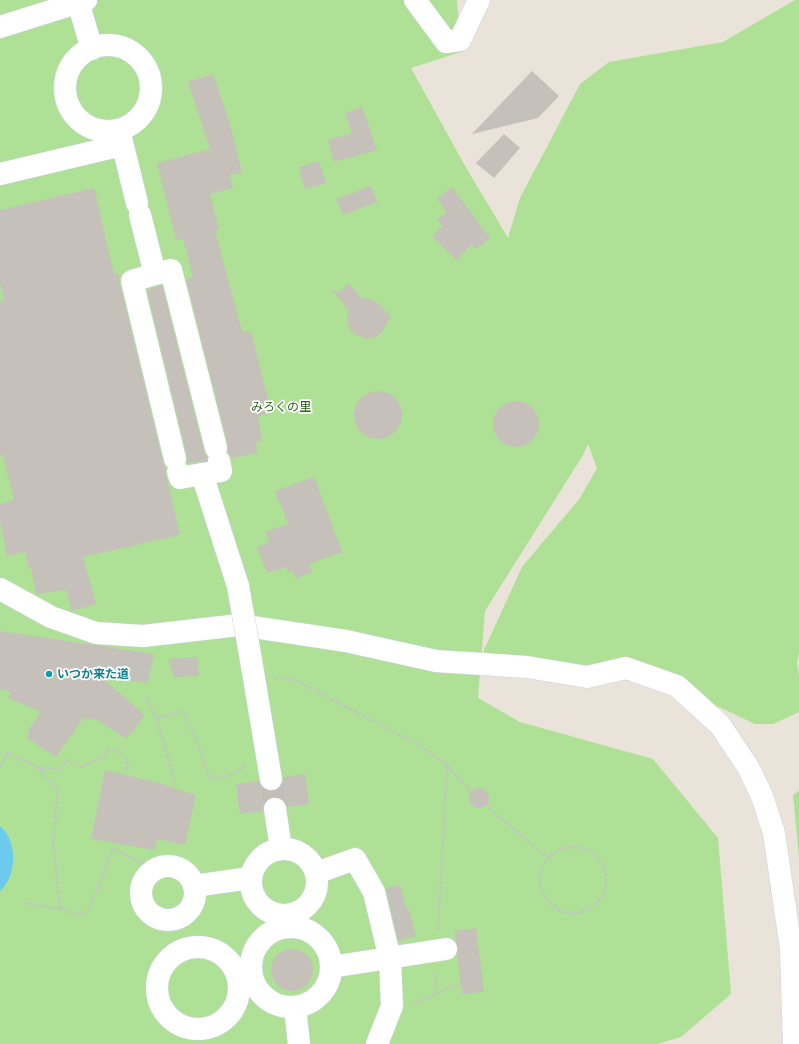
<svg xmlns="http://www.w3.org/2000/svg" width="799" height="1044" viewBox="0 0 799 1044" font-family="'Roboto Condensed','Noto Sans JP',sans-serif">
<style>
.green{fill:#aee195}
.water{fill:#6bcaed}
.building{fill:#c5c0b9}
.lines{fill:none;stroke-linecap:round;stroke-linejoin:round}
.minor-tunnel{stroke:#c3bdb5;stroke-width:22;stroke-dasharray:22 11;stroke-linecap:butt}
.minor-casing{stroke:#ced2e1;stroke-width:23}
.path{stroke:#c3c3c3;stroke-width:2.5;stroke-dasharray:3 2;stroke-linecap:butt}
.minor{stroke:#fff;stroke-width:22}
.minor-bridge-casing{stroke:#ced2e1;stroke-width:23;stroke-linecap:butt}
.minor-bridge{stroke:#fff;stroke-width:22}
.culture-dot{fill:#0f9aa8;stroke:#fff;stroke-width:1.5}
.labels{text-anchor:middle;stroke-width:3.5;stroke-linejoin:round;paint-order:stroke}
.park-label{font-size:12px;fill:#28621a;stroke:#fff}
.culture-label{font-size:12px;font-weight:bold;fill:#0d838f;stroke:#fff;text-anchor:start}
</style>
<rect width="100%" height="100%" fill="#eae3d9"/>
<!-- green -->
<g class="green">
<polygon points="0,0 457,0 461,52 411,68 464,164 508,238 520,198 580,84 609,62 723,42 795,0 799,0 799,652 797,663 799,676 799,712 773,724 755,724 719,707 601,673 483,652 522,567 580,498 597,468 588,444 583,455 485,611 478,698 520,722 653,759 718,838 731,994 681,1037 657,1044 0,1044"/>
<polygon points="799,791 799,859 793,795"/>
</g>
<!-- water -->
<path class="water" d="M0,826C18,841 17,876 0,891Z"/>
<!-- building -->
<g class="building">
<polygon points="532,71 559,96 538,118 472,134"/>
<polygon points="213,74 230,124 242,173 230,175 233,188 210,194 219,230 215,231 242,331 251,331 269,403 264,403 265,415 258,416 262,441 256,442 257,453 231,458 228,452 228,445 186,279 193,277 183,239 176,240 157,163 210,149 188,82"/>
<polygon points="362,107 377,150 334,162 328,140 352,133 345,113"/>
<polygon points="504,134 520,148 494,178 476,163"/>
<polygon points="319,161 326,183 305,189 299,167"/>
<polygon points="371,186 377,202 343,215 336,199"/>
<polygon points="452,187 490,238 476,249 472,244 457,260 432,237 442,226 437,219 447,212 437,199"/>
<polygon points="94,188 114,274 119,273 120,284 163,462 166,468 166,475 180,535 83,557 96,604 72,611 66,590 36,594 31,568 29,569 25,552 7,556 0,521 0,504 14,500 3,455 0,456 0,301 4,300 0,283 0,210"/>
<polygon points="349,283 360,297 374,301 379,304 391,317 382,332 378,336 366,339 354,334 350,330 347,318 349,310 332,290 339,292"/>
<polygon points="162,285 204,451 207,457 207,461 187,463 187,456 147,290"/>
<circle cx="378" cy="415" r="24"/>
<circle cx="516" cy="424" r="23"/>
<polygon points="314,477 342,552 309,564 312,572 296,579 293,571 288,572 286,567 267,573 257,547 269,542 265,532 288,524 275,491"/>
<polygon points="0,631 154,654 148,683 101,677 145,715 126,739 98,720 83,718 56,757 27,738 30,734 27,732 41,712 8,698 11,692 0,689"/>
<polygon points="197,657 199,676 174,677 168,659"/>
<polygon points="105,770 166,785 175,789 196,795 185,845 157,839 154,850 91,839"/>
<polygon points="305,774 309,804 287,807 284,801 279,797 274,797 267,800 263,805 263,811 240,814 236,784 259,781 262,787 267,791 273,791 279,788 283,783 283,777"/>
<circle cx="479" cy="798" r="10"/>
<polygon points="400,885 406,908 408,908 416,936 398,941 386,888"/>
<polygon points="476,928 484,992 462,994 457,954 458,947 456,941 454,931"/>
<circle cx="292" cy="970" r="21"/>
</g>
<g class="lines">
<!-- minor-tunnel -->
<polyline class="minor-tunnel" points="271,779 275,809"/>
<!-- minor casing -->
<g class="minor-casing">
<g id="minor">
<polyline points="415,0 446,42 460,40 479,0"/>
<polyline points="78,2 92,49"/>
<polyline points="0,27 86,0"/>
<circle cx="108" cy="88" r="43"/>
<polyline points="119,130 137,203"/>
<polyline points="0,174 122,145"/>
<polyline points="140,215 155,274 171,270 216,448"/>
<polyline points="155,274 132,281 175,459"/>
<polyline points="219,461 221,471 202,474 238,586"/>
<polyline points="178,472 180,478 202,474"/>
<polyline points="0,589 51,617 96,633 143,636 239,625 346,641 436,661 527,667 587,677 626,668 677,686 720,725 748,767 762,796 774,833 791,949 794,1044"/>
<polyline points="252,666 271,779"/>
<polyline points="275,809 281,849"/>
<circle cx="284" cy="882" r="33"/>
<circle cx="168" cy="893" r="27"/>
<polyline points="316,873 355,859 374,892 390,959 392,1006 377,1044"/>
<polyline points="194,886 250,878"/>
<circle cx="291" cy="967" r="40"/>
<circle cx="198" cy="988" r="41"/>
<polyline points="331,967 446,949"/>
<polyline points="295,1007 299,1044"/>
</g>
</g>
<!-- path -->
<g class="path">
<polyline points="276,678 295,680 419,745 447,765 471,792"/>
<polyline points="146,698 157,719 176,788"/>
<polyline points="157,719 183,711 195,736 210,779 231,775 245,766"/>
<polyline points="0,768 7,753 40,768 52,768 58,771 68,760 80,767 104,757 107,749 120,752 128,763 126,772"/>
<polyline points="40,768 44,776 58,789 53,842 60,909"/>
<polyline points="487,804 494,813 548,858"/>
<circle cx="573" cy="880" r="33"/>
<polyline points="25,903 64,910 74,914 82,915 89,910 113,849 155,869"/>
<polyline points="438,929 447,766"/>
<polyline points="434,972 438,993"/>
<polyline points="414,1004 461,983"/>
</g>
<!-- minor -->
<use href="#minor" class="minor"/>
<!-- minor-bridge casing -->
<g class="minor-bridge-casing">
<polyline id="minor-bridge" points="238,586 252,666"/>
</g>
<!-- minor-bridge -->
<use href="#minor-bridge" class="minor-bridge"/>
</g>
<!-- markers -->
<circle class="culture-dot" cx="49" cy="674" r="4"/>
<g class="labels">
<!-- park labels -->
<g class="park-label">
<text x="281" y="411">みろくの里</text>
</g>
<!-- culture labels -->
<g class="culture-label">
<text x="57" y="678">いつか来た道</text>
</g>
</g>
</svg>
